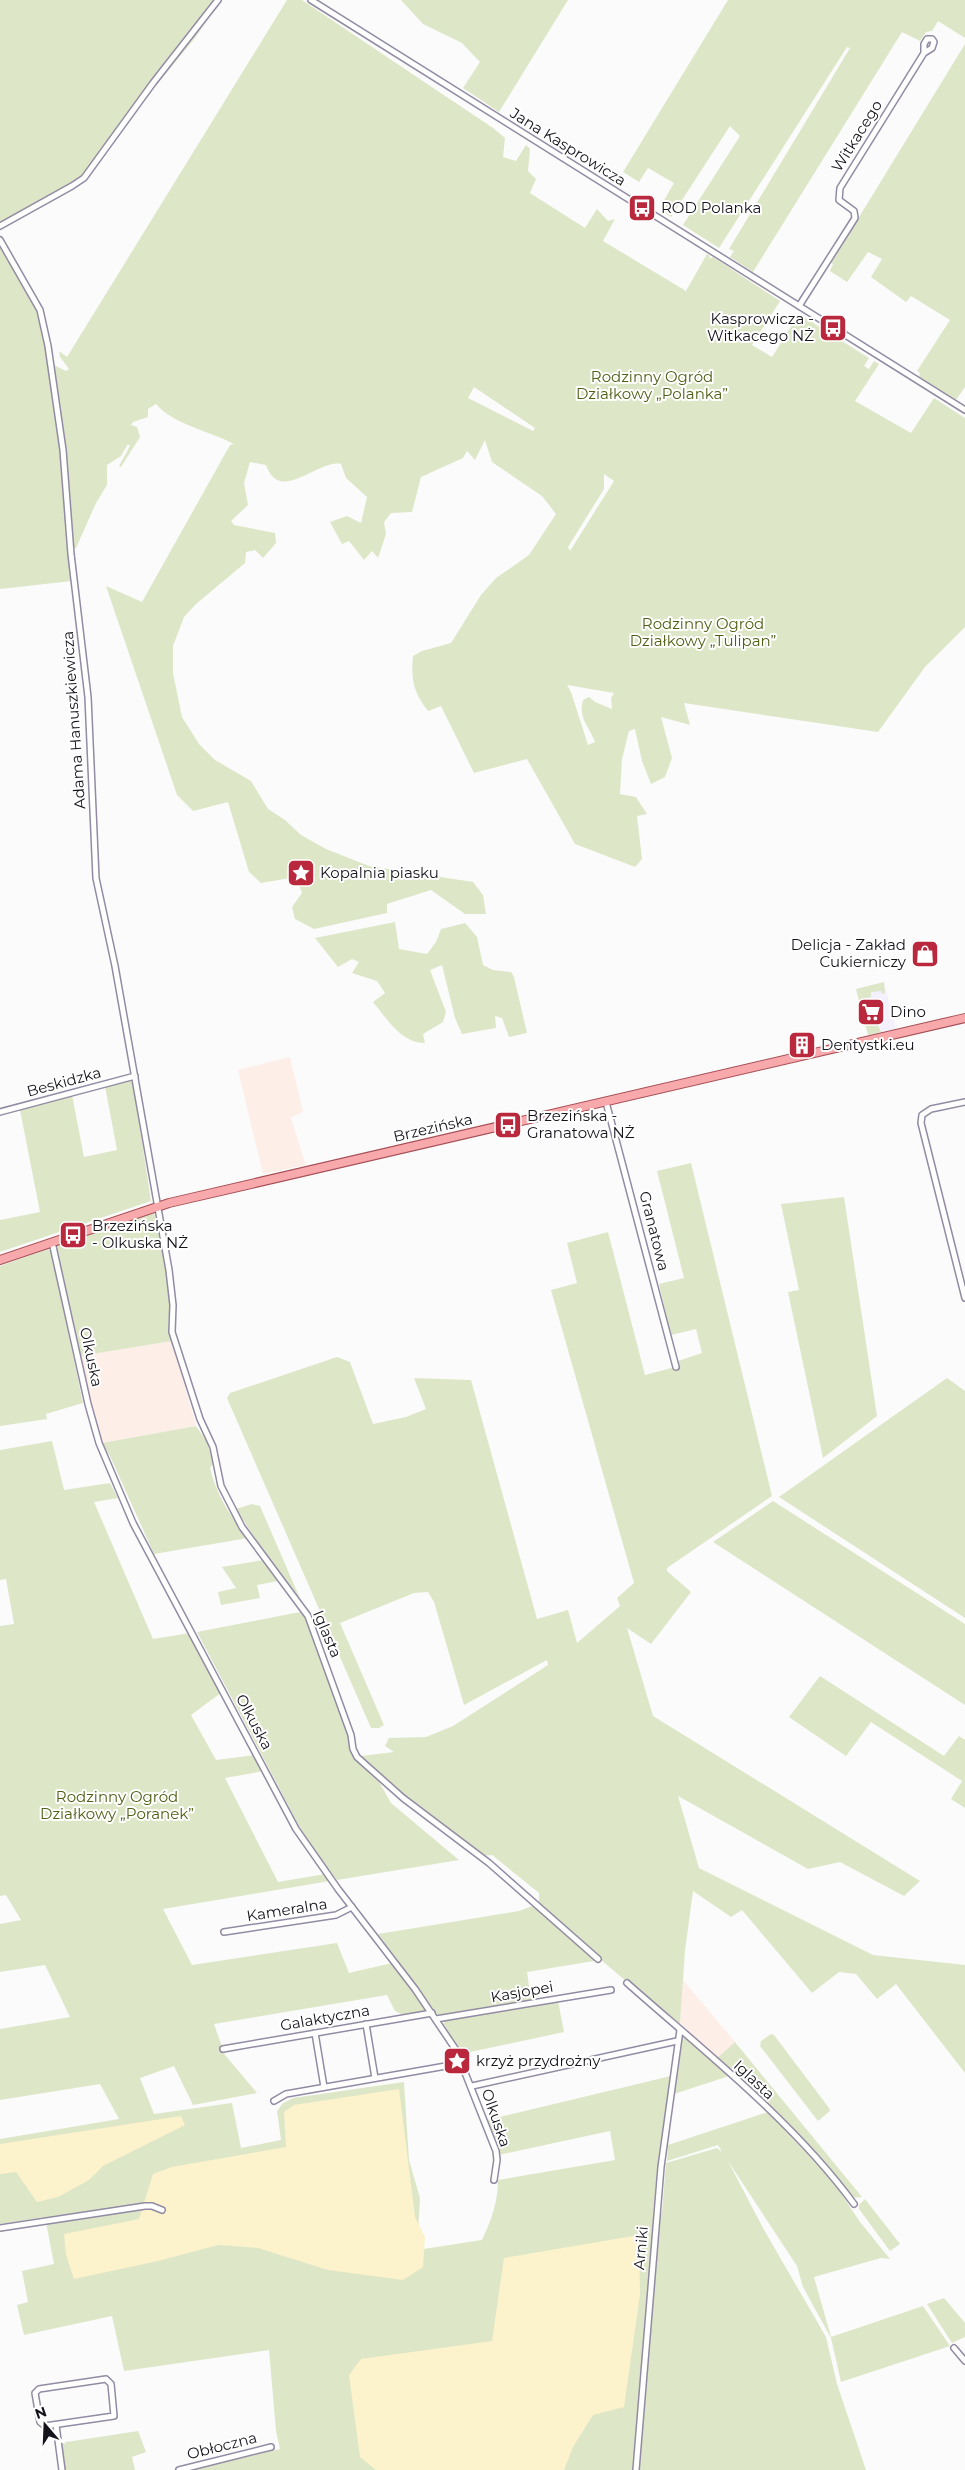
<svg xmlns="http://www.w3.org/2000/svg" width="965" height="2470" viewBox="0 0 965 2470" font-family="Montserrat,sans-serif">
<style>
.built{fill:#f4f0fe}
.industrial{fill:#fdeee8}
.green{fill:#dde7c7;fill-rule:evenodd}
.sand{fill:#fcf2cc}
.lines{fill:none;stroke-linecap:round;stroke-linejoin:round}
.minor-casing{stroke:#928ba3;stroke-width:8}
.primary-casing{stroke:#a64f56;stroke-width:10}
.minor{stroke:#fff;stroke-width:5}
.primary{stroke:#f8a9ac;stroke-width:8}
.labels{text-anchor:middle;stroke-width:4;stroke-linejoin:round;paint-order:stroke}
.street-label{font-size:15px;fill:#16131c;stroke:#fff}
.poi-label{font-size:15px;fill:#16131c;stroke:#fff;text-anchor:start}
.park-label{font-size:15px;fill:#4f5f15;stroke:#fff}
</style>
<rect width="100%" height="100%" fill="#fbfbfb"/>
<!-- built -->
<polygon class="built" points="884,982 896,1029 868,1035 856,989"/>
<!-- industrial -->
<g class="industrial">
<polygon points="290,1057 303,1112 291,1118 306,1165 263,1174 238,1070"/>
<polygon points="172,1341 196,1426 102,1443 88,1400 80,1356"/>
<polygon points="683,1980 735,2042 716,2059 686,2032 688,2030 680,2023"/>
</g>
<!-- green -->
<g class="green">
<polygon points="0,0 221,0 195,38 127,121 84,181 0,230"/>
<path d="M287,0H302L493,128L505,138L503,157L516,161L526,145L530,149L528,171L536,179L530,193L585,228L597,209L608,221L615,219L603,241L686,291L707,254L710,256L709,259L713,257L780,301L752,345L772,357L799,314L869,358L864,366L869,369L874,361L879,364L855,401L911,433L934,398L965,418V627L925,667L878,732L684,703L690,725L661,717L672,758L665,777L651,784L642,761L635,729L629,731L622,759L620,794L636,797L647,814L637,816L642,859L635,867L575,844L527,759L474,773L441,706L428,711C413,692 411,680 413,656L422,651L451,643L481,595L496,578L529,555L556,514L542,496L492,462L485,440L475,460L467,451L463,458L421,477L412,512L391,513L384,522L386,534L378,558L372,551L364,560L349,541L342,544L330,522L347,516L361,523L367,497L346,478L341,464C318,459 280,505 266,465L250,462L244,483L248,505L231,521L234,525L275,533L276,543L263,558L255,550L246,552L245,563L196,604L184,617L173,646V673L182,717L199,744L215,760L251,781L268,809L285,820L301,835L326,849L369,866L473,882L483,895L486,914H465L431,890L387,904V913L314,929L295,919L292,907L302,893L296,877L261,883L249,872L228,802L193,811L177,795L106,586L142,602L230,445L234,444C210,431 174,425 156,404L148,409V417L133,422L131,425L137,427L140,437L121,467L119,466L130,446L128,444L121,456L107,465V485L96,503L76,548H72L54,365L66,371L69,369L60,357L59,351L67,357ZM474,387L535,428L533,431L468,398ZM604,474L614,481L570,551L568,547L604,489ZM567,685L614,693L611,698L612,709L595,702L589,697L583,700C578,719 589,726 595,742L588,745L571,692Z"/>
<polygon points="401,0 568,0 499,112 463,88 480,62 462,43 423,24"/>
<polygon points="728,0 965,0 965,38 938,21 932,31 926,32 920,41 902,32 753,272 730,257 734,251 729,249 850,48 847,47 719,248 683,225 740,136 730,126 671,217 662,211 666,204 663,202 674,183 648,168 639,182 623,172"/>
<polygon points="965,44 965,387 956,400 919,377 920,373 917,371 950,320 911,296 906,302 871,277 882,259 868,252 847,282 830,271 833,264 831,263"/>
<polygon points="0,247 38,311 42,325 61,454 72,581 0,589"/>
<path d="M395,922L399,949L427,954L436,942L441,929L465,923L477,937L483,965L493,970L511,972L514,977L527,1033L509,1037L502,1018L495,1016L496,1028L462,1034L455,1018L442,965L430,970L446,1012L443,1022L423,1034L425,1043C401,1043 387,1019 373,1002L385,993L377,981L352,973L359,962L352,959L338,967L315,938Z"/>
<polygon points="884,982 885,993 882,994 881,991 871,992 871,997 862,999 869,1025 877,1023 881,1032 868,1035 856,989"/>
<polygon points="129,1080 133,1083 151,1201 0,1252 0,1220 40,1212 20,1110 72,1095 84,1157 117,1150 105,1086"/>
<polygon points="691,1163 772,1496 667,1568 667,1571 691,1592 651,1644 627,1628 653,1716 920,1881 904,1896 840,1862 808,1869 678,1796 699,1868 873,1955 965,1965 965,2073 896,1984 877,1999 856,1974 839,1972 812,1993 742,1910 731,1917 693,1891 685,1951 680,2023 677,2024 670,2019 669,2014 666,2015 600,1959 596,1952 594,1961 527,1972 531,2000 439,2017 378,1934 519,1911 532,1906 534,1908 539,1901 539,1893 492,1855 481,1856 420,1809 361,1756 394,1752 385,1746 389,1738 426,1737 453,1726 548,1665 547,1660 464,1705 434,1602 428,1592 414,1593 340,1623 384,1725 379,1728 371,1728 227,1398 230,1393 337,1357 350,1362 373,1424 406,1417 426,1409 414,1378 471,1380 537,1619 568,1610 577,1643 620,1606 617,1598 634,1583 551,1290 577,1283 567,1243 608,1232 645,1375 679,1366 678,1361 702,1353 696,1329 671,1335 659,1284 684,1278 657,1171"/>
<polygon points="844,1197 877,1416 823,1458 788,1292 799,1290 781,1204"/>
<polygon points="154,1213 166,1266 170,1307 168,1323 172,1341 80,1356 56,1245"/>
<polygon points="48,1249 51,1251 83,1403 46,1414 47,1419 0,1426 0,1266"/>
<polygon points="947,1378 965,1391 965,1618 779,1497"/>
<path d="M196,1426L207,1442L213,1464L210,1468C217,1496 230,1516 248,1538L154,1554L110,1456L102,1443Z"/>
<path d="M52,1441L64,1490L110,1483L118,1498L94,1502L153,1639L190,1633L222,1692L191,1715L216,1760L255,1755L264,1771L225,1778L278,1882L325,1874L330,1881L163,1909L192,1965L337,1943L349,1973L392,1963L414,1990L426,2010L406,2016L395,2011L387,1995L214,2024L225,2055L257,2093L193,2105L174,2066L140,2078L154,2114L232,2103L241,2148L281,2140L277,2111L283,2103L293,2098L404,2082L409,2160L420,2198L417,2250L482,2240C491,2221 498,2202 498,2180L615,2160L610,2131L499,2155L487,2120L671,2076L659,2153L653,2214L662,2213L666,2163L717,2148L722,2152L718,2145L667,2161L668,2145L768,2112L834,2183L860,2222L890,2259L881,2258L814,2277L831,2337L923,2306L950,2346L841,2382L831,2338L803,2287L797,2266L728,2161L763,2228L826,2337L837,2384L866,2470H188L280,2449L276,2431L269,2350L124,2371L112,2316L24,2335L17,2305L28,2302L22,2271L54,2264L45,2217L0,2224V2139L119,2119L100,2084L0,2100V2029L70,2017L45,1965L0,1972V1924L21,1920L6,1895L0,1896V1626L14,1624L6,1579L0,1580V1450Z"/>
<polygon points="773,1501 965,1624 965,1705 713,1542"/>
<polygon points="252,1504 260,1506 302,1603 277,1572 236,1509"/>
<polygon points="263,1560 278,1581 257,1585 260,1598 221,1605 218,1592 236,1588 222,1567"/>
<polygon points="300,1612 307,1620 346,1723 353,1756 378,1780 391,1803 459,1860 337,1880 306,1839 197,1632"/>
<polygon points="820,1676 944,1756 959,1736 965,1740 965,1808 951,1799 962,1781 871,1722 846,1756 789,1717"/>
<polygon points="558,2001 564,2032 461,2054 444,2024 444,2021 448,2019"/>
<polygon points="681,2034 729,2076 674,2094"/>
<polygon points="771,2034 774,2035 829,2108 830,2111 818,2121 760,2046 761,2041"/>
<polygon points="735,2042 862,2197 851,2198 839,2179 716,2059"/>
<polygon points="865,2199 900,2244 890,2251 859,2209 859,2205"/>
<polygon points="944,2298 965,2323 965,2337 952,2343 927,2304"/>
<polygon points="138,2431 146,2452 132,2457 135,2470 64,2470 60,2443"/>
</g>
<!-- sand -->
<g class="sand">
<polygon points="399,2089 415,2217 425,2237 423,2267 403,2280 328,2270 258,2248 218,2245 158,2261 74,2279 66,2255 64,2234 139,2219 153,2174 172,2167 286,2147 284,2112 294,2105"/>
<polygon points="181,2116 185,2125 103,2166 89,2180 58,2197 37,2202 16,2172 0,2174 0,2144"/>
<polygon points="639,2235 640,2295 624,2407 593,2415 573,2447 564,2470 376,2470 360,2457 349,2375 361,2359 492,2341 504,2258"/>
</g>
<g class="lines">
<!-- minor casing -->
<g class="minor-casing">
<g id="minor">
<polyline points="311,0 965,410"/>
<polyline points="0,226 72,186 84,178 153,83 218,0"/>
<polyline points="0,240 40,310 48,346 63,450 71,554 88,697 96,878 115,966 169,1270 173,1305 172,1332 200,1419 213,1447 221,1486 242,1527 308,1616 351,1735 353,1749 357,1757 403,1798 489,1863 598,1959"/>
<polyline points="799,306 855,218 854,211 839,200 840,188 924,53 924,44 927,39 932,39 934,42 932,48 924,53"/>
<polyline points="606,1102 676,1367"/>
<polyline points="965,1102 931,1109 922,1115 921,1123 965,1298"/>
<polyline points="0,1112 135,1076"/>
<polyline points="52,1242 88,1404 99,1443 133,1523 296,1829 338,1889 415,1989 456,2050 496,2151 497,2160 494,2180"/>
<polyline points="224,1932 336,1915 352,1907"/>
<path d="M627,1983C704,2051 793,2121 854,2204"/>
<polyline points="436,2019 611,1990"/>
<polyline points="366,2024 375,2078"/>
<polyline points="315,2033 324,2087"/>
<polyline points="223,2049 432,2013"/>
<polyline points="472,2086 677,2041"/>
<polyline points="274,2101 286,2094 463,2063"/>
<polyline points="0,2228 145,2206 152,2206 162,2210"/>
<polyline points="954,2348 965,2361"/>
<polygon points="106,2379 111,2384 114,2416 45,2426 40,2422 35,2393 39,2389"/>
<polyline points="56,2425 62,2470"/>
<polyline points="179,2470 271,2447"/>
<polyline points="636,2470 661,2167 680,2030"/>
</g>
</g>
<!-- primary casing -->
<g class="primary-casing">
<polyline id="primary" points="0,1260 169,1203 965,1018"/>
</g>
<!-- minor -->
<use href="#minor" class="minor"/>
<!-- primary -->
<use href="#primary" class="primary"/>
</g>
<!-- icons -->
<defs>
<g id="bus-square" transform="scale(1.4375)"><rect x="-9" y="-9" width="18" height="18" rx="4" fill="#ba283d" stroke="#fff"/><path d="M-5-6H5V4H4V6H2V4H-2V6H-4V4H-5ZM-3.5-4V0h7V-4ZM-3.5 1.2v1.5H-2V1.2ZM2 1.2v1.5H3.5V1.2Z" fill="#fff"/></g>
<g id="sight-square" transform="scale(1.4375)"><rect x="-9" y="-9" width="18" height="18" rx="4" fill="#ba283d" stroke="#fff"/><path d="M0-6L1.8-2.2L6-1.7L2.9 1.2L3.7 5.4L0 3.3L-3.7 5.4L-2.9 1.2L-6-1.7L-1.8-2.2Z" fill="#fff"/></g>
<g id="shop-square" transform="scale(1.4375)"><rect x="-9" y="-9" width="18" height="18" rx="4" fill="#ba283d" stroke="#fff"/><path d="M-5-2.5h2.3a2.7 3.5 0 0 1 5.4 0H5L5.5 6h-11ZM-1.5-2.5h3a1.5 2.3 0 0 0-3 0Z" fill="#fff"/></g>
<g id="supermarket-square" transform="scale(1.4375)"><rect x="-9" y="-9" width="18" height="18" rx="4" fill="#ba283d" stroke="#fff"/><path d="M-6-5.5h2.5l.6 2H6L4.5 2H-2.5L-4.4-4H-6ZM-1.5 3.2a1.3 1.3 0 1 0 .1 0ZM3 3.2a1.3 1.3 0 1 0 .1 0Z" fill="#fff"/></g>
<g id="building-square" transform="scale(1.4375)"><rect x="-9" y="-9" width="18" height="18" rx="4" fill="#ba283d" stroke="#fff"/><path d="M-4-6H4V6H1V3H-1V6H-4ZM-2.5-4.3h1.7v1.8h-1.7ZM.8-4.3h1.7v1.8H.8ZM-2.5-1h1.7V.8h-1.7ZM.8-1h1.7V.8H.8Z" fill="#fff"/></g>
</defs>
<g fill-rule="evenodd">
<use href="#bus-square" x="642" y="208"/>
<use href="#bus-square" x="833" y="328"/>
<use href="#sight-square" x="301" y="873"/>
<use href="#shop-square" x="925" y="954"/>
<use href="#supermarket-square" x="871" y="1012"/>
<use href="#building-square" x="802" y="1045"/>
<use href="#bus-square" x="508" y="1125"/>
<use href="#bus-square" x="73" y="1235"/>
<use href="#sight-square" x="457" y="2061"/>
</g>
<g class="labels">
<!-- street labels -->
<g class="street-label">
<text transform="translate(857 136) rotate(-58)" y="5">Witkacego</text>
<text transform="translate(568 147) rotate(32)" y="5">Jana Kasprowicza</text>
<text transform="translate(74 720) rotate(-94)" y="5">Adama Hanuszkiewicza</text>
<text transform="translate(64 1082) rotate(-15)" y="5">Beskidzka</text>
<text transform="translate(433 1128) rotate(-13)" y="5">Brzezińska</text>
<text transform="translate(654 1231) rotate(76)" y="5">Granatowa</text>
<text transform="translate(91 1357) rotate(78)" y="5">Olkuska</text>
<text transform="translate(327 1634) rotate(67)" y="5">Iglasta</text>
<text transform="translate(254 1722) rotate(62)" y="5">Olkuska</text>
<text transform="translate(287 1910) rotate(-9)" y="5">Kameralna</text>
<text transform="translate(522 1992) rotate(-10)" y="5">Kasjopei</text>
<text transform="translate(325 2018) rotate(-10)" y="5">Galaktyczna</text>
<text transform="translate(754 2080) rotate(43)" y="5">Iglasta</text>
<text transform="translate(496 2118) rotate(71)" y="5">Olkuska</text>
<text transform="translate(641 2248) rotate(-85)" y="5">Arniki</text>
<text transform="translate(222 2446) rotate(-14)" y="5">Obłoczna</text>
</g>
<!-- poi labels -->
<g class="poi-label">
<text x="661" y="213">ROD Polanka</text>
<text x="814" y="324" text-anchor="end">Kasprowicza -<tspan x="814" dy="17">Witkacego NŻ</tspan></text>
<text x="320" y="878">Kopalnia piasku</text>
<text x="906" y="950" text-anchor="end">Delicja - Zakład<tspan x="906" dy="17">Cukierniczy</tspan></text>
<text x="890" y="1017">Dino</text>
<text x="821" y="1050">Dentystki.eu</text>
<text x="527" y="1121">Brzezińska -<tspan x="527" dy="17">Granatowa NŻ</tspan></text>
<text x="92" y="1231">Brzezińska<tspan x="92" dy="17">- Olkuska NŻ</tspan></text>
<text x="476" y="2066">krzyż przydrożny</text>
</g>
<!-- park labels -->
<g class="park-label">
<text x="652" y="382">Rodzinny Ogród<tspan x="652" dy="17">Działkowy „Polanka”</tspan></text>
<text x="703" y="629">Rodzinny Ogród<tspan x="703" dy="17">Działkowy „Tulipan”</tspan></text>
<text x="117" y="1802">Rodzinny Ogród<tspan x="117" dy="17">Działkowy „Poranek”</tspan></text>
</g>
</g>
<!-- north arrow -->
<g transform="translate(45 2425) rotate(341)" stroke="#ffffff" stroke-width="4" paint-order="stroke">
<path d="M0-4L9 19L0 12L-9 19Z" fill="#16131c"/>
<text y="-8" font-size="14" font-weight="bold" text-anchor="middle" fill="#16131c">N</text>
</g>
</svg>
